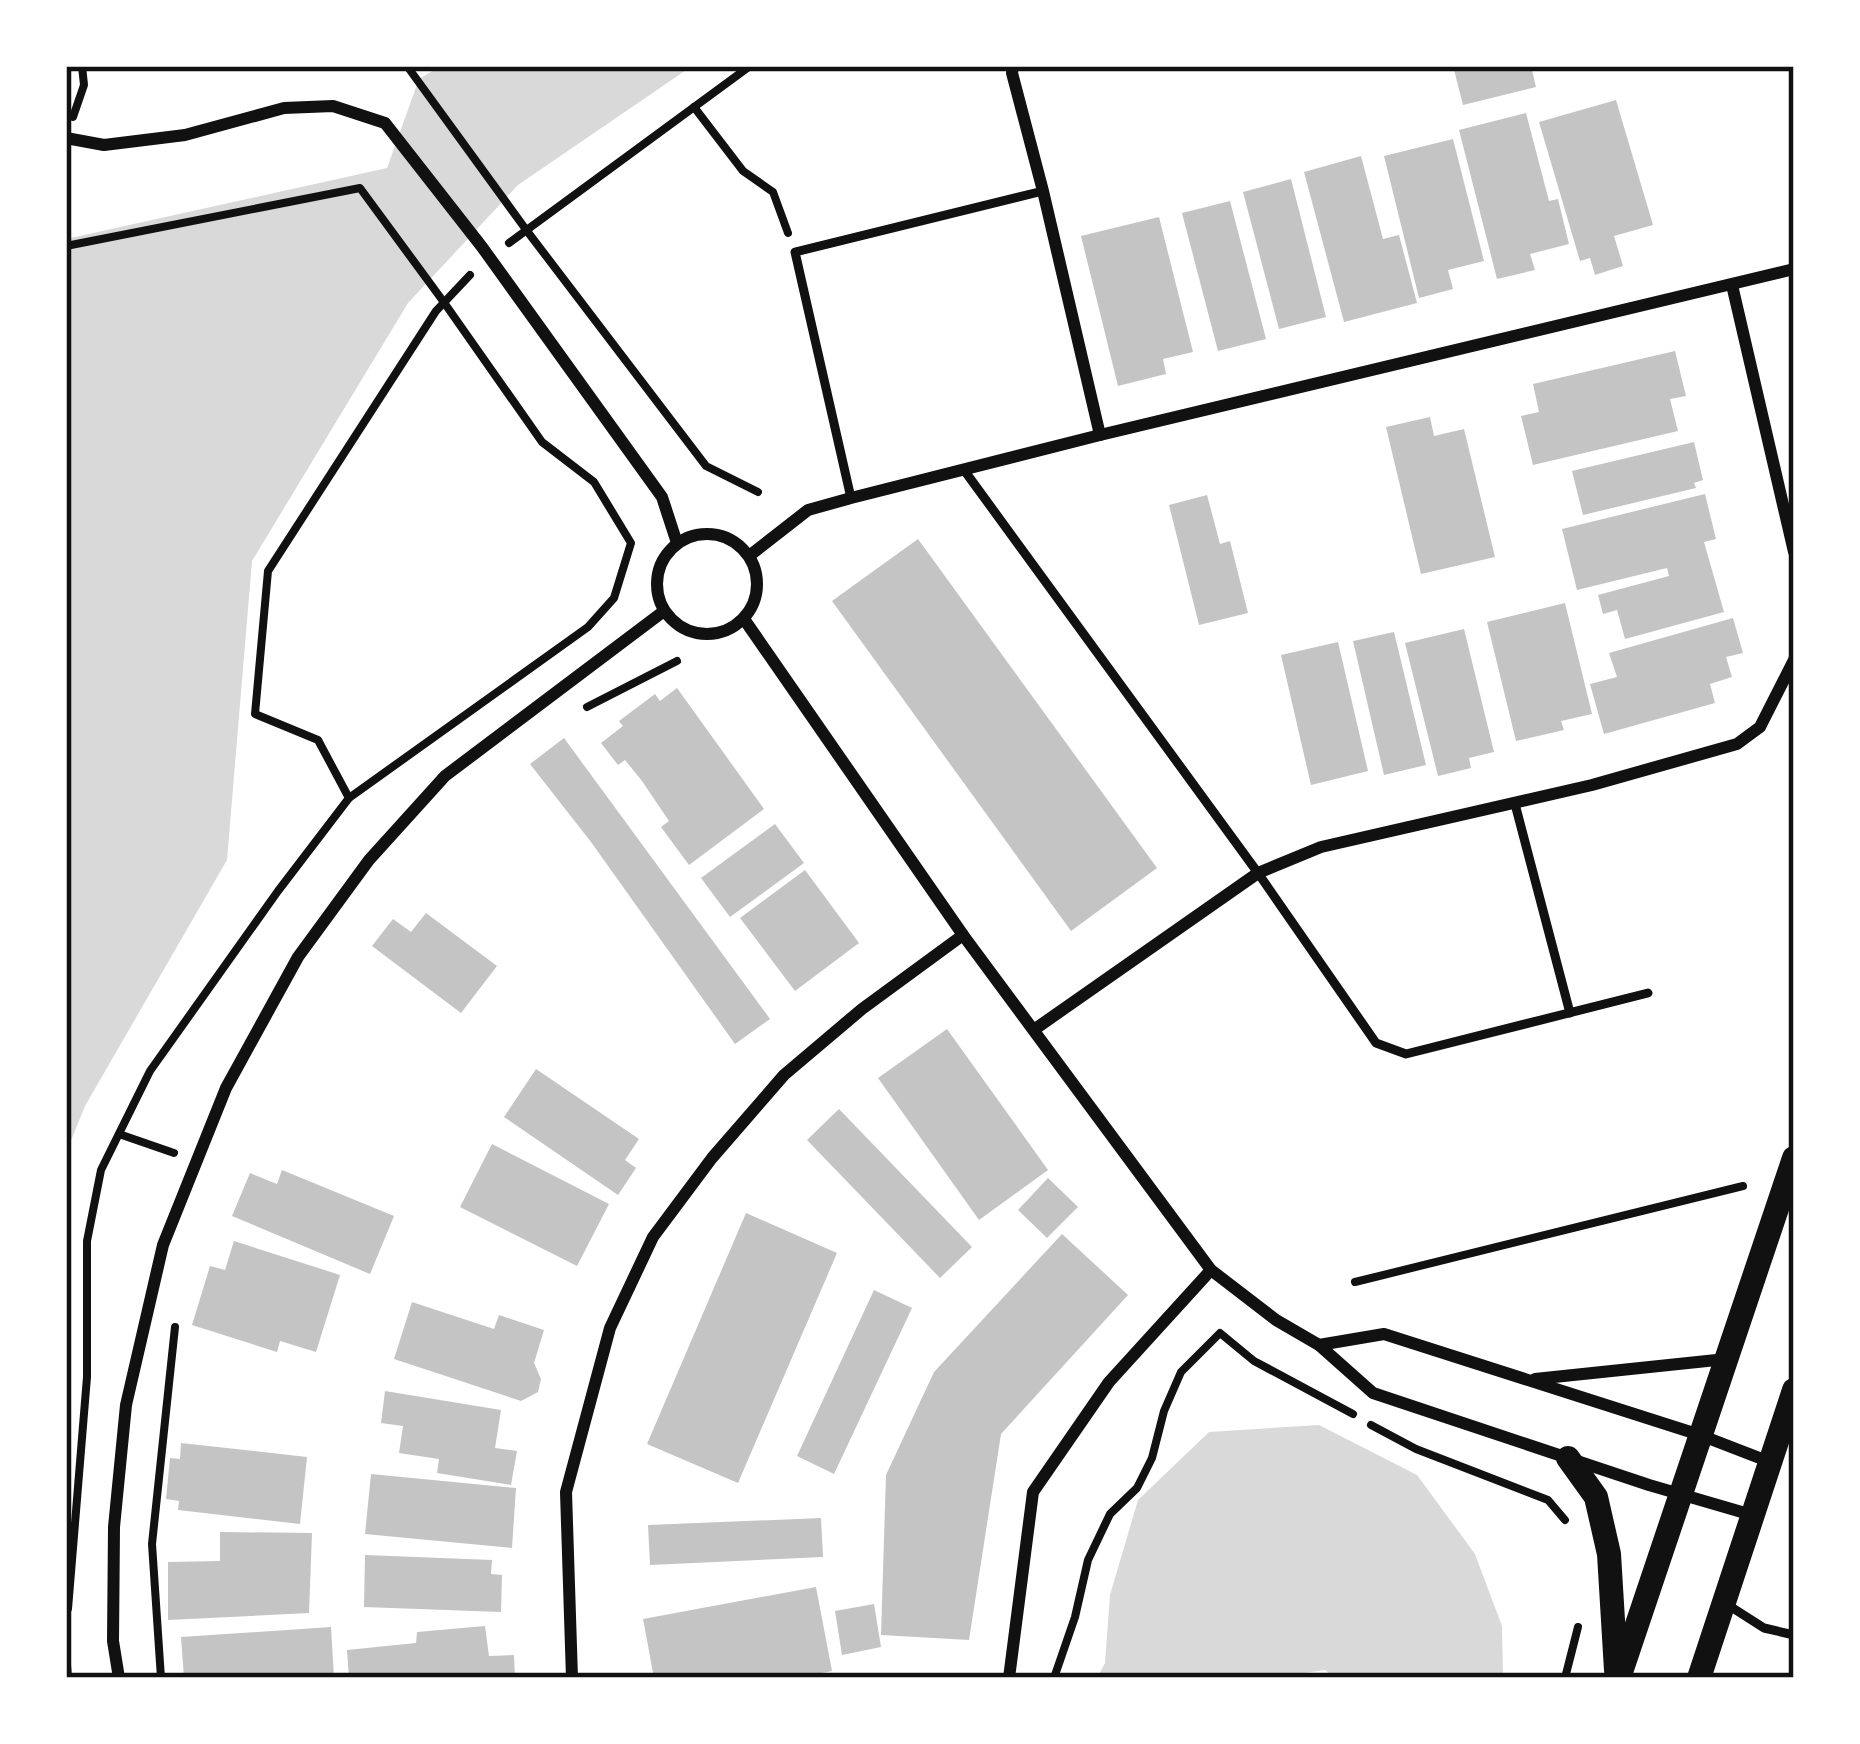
<svg xmlns="http://www.w3.org/2000/svg" width="1860" height="1744" viewBox="0 0 1860 1744" font-family="Helvetica,sans-serif">
<style>
.water{fill:#d9d9d9}
.building{fill:#c4c4c4}
.lines{fill:none;stroke-linecap:round;stroke-linejoin:round}
.path{stroke:#111;stroke-width:8}
.service{stroke:#111;stroke-width:9}
.minor{stroke:#111;stroke-width:12}
.secondary{stroke:#111;stroke-width:24}
.neatline{fill:none;stroke:#111;stroke-width:4.5}
</style>
<rect width="100%" height="100%" fill="#fff"/>
<!-- water -->
<g class="water">
<polygon points="441,66 692,66 518,185 408,303 252,561 227,860 85,1106 66,1153 66,239 387,168 419,79"/>
<polygon points="1319,1425 1417,1475 1475,1554 1502,1626 1503,1678 1335,1678 1325,1670 1298,1674 1295,1678 1097,1678 1105,1663 1110,1595 1138,1500 1209,1432"/>
</g>
<!-- building -->
<g class="building">
<polygon points="1453,66 1531,66 1536,87 1463,105"/>
<polygon points="1616,100 1653,225 1614,236 1623,266 1595,275 1590,258 1580,261 1539,122"/>
<polygon points="1526,113 1549,201 1558,199 1569,244 1530,254 1535,270 1497,279 1459,130"/>
<polygon points="1453,139 1484,261 1448,270 1453,289 1419,298 1384,156"/>
<polygon points="1361,156 1383,239 1399,235 1417,303 1344,322 1304,172"/>
<polygon points="1291,179 1326,317 1279,329 1243,192"/>
<polygon points="1230,201 1266,339 1218,351 1182,213"/>
<polygon points="1159,217 1193,352 1163,359 1166,374 1118,386 1081,236"/>
<polygon points="1675,351 1686,396 1670,399 1678,431 1533,465 1521,416 1539,412 1533,384"/>
<polygon points="1430,417 1434,436 1464,429 1495,557 1421,574 1386,427"/>
<polygon points="1694,442 1703,480 1694,483 1696,488 1583,515 1572,471"/>
<polygon points="1705,494 1716,539 1704,542 1724,612 1625,639 1617,610 1603,614 1598,595 1669,576 1667,568 1577,590 1562,529"/>
<polygon points="1207,495 1220,544 1230,541 1248,613 1199,625 1169,505"/>
<polygon points="918,539 1157,868 1071,931 832,601"/>
<polygon points="1565,603 1592,714 1561,721 1564,730 1516,741 1487,622"/>
<polygon points="1733,618 1743,653 1726,657 1732,677 1710,684 1715,703 1604,734 1590,684 1617,677 1609,653"/>
<polygon points="1464,629 1494,752 1469,758 1471,768 1438,776 1405,643"/>
<polygon points="1394,632 1426,765 1384,775 1353,641"/>
<polygon points="1338,642 1368,771 1311,785 1281,655"/>
<polygon points="677,688 764,809 689,865 661,827 669,821 642,781 625,760 618,765 601,743 623,726 619,721 655,694 660,701"/>
<polygon points="564,738 770,1019 735,1044 591,842 530,764"/>
<polygon points="775,824 804,863 730,917 701,878"/>
<polygon points="805,870 859,943 795,991 740,918"/>
<polygon points="426,913 497,966 461,1013 372,946 393,919 411,932"/>
<polygon points="947,1029 1048,1170 979,1220 878,1078"/>
<polygon points="536,1069 639,1139 625,1160 636,1168 618,1195 504,1117"/>
<polygon points="839,1109 972,1247 940,1278 807,1140"/>
<polygon points="492,1144 609,1204 577,1266 460,1207"/>
<polygon points="282,1170 394,1216 370,1274 232,1216 250,1173 277,1184"/>
<polygon points="1048,1178 1078,1207 1047,1238 1018,1210"/>
<polygon points="746,1213 837,1253 738,1483 647,1444"/>
<polygon points="1062,1234 1128,1295 1001,1434 969,1640 881,1635 886,1475 934,1372"/>
<polygon points="234,1241 340,1275 316,1352 280,1341 277,1352 192,1325 210,1266 225,1270"/>
<polygon points="874,1290 912,1308 834,1474 797,1456"/>
<polygon points="412,1302 494,1329 499,1315 544,1330 534,1363 541,1379 538,1392 521,1401 394,1359"/>
<polygon points="385,1391 501,1410 495,1448 517,1451 511,1485 437,1473 439,1459 399,1453 403,1426 381,1423"/>
<polygon points="181,1443 307,1457 300,1524 178,1510 179,1501 166,1499 170,1458 180,1459"/>
<polygon points="371,1474 516,1488 512,1548 365,1534"/>
<polygon points="821,1518 823,1557 650,1565 648,1525"/>
<polygon points="220,1532 312,1533 309,1613 168,1620 168,1562 220,1561"/>
<polygon points="365,1555 492,1560 491,1574 502,1575 501,1612 364,1607"/>
<polygon points="816,1587 832,1671 796,1678 654,1678 643,1619"/>
<polygon points="874,1604 881,1647 842,1655 835,1611"/>
<polygon points="485,1626 489,1656 514,1655 515,1678 349,1678 347,1650 416,1643 417,1632"/>
<polygon points="331,1627 334,1678 184,1678 181,1637"/>
</g>
<g class="lines">
<!-- path -->
<g class="path">
<polyline points="407,66 527,231 706,466 758,492"/>
<polyline points="694,107 743,171 773,192 788,233"/>
<polyline points="73,117 84,85 82,66"/>
<polyline points="509,243 750,66"/>
<polyline points="66,246 360,188 443,301 542,442 594,482 631,543 614,598 588,627 349,798"/>
<polyline points="587,707 677,661"/>
<polyline points="119,1134 174,1153"/>
<polyline points="1355,1282 1743,1186"/>
<polyline points="1371,1425 1416,1449 1548,1500 1565,1520"/>
<polyline points="66,1610 68,1609 87,1377 87,1241 101,1170 150,1071 278,891 349,798 318,740 255,714 268,571 436,311 470,275"/>
<polyline points="66,1652 68,1678"/>
<polyline points="161,1678 152,1544 175,1327"/>
<polyline points="1054,1678 1075,1617 1088,1560 1110,1514 1137,1488 1152,1458 1164,1411 1181,1372 1220,1333 1254,1361 1353,1414"/>
<polyline points="1565,1678 1578,1627"/>
</g>
<!-- service -->
<g class="service">
<polyline points="964,470 1258,873 1376,1043 1406,1054 1648,993"/>
<polyline points="851,498 795,252 1043,191"/>
<polyline points="1515,804 1570,1013"/>
<polyline points="1728,1605 1764,1628 1794,1635"/>
</g>
<!-- minor -->
<g class="minor">
<polyline points="1013,66 1012,73 1043,191 1100,435"/>
<polyline points="66,138 104,145 185,135 284,108 333,106 385,123 482,247 662,497 677,543"/>
<polyline points="1732,285 1794,552"/>
<circle cx="707" cy="584" r="50"/>
<polyline points="749,556 808,510 851,498 1100,435 1794,269"/>
<polyline points="744,619 963,935 1211,1270 1276,1320 1319,1345 1373,1393 1649,1485 1752,1515"/>
<polyline points="1035,1029 1258,873 1321,847 1592,785 1737,744 1760,727 1794,660"/>
<polyline points="1319,1345 1384,1334 1700,1435 1770,1462"/>
<polyline points="1535,1379 1726,1359"/>
<polyline points="119,1678 113,1641 114,1527 126,1405 163,1245 226,1088 298,957 369,860 445,776 664,611"/>
<polyline points="572,1678 566,1492 610,1328 653,1237 712,1158 784,1075 862,1009 963,935"/>
<polyline points="1009,1678 1033,1492 1109,1382 1211,1270"/>
</g>
<!-- secondary -->
<g class="secondary">
<polyline points="1568,1458 1596,1497 1609,1554 1616,1670"/>
<polyline points="1619,1678 1794,1158"/>
<polyline points="1699,1678 1794,1390"/>
</g>
</g>
<!-- border -->
<rect width="1860" height="1744" fill="none" stroke="#ffffff" stroke-width="138"/>
<rect x="69" y="69" width="1722" height="1606" class="neatline"/>
</svg>
